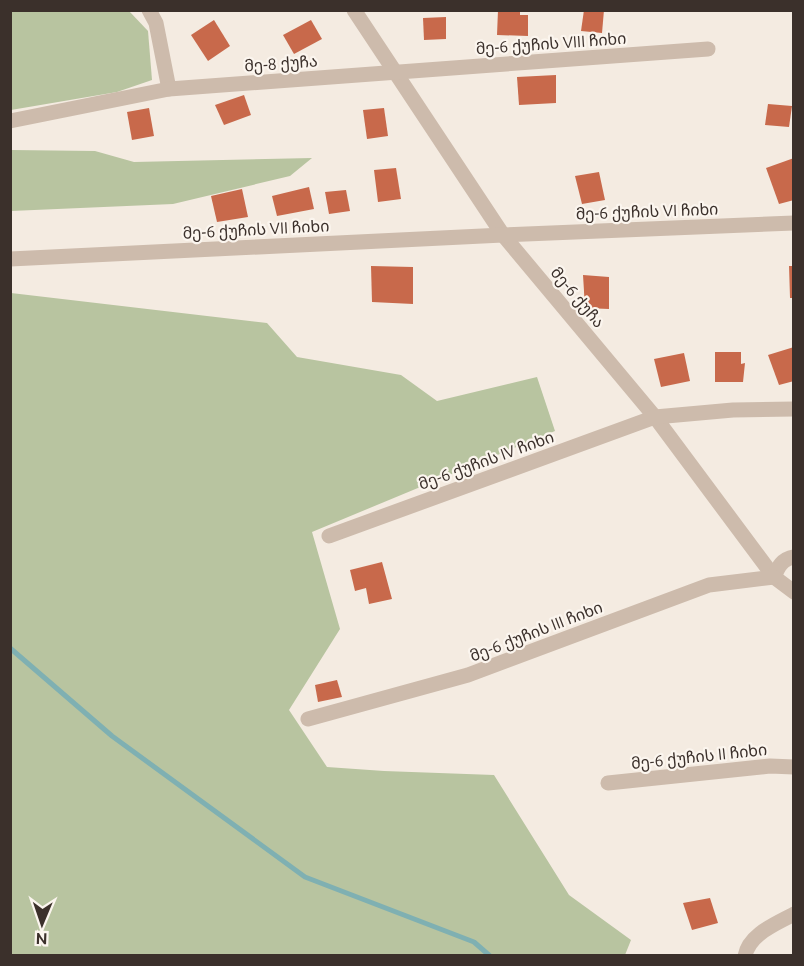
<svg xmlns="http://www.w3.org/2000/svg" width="804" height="966" viewBox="0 0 804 966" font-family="Ubuntu,'Noto Sans Georgian',sans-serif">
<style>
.green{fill:#b8c4a0}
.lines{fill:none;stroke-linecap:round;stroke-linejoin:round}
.stream{stroke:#7fb0b2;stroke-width:5}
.building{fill:#c8694b}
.street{stroke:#cdbbac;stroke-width:15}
.labels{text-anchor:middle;stroke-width:4.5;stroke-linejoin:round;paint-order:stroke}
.street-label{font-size:16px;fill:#3b302b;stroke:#fbf5ee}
</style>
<rect width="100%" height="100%" fill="#f4ebe1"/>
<!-- green -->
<g class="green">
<polygon points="11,11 129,11 148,31 152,80 117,92 11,110"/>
<polygon points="11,150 95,151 134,162 312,158 290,176 173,204 11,211"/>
<polygon points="11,293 267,323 297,357 401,375 437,401 537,377 555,431 312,532 340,629 289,710 327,767 384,771 494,775 569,895 631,940 625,955 11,955"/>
</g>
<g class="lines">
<!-- stream -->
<polyline class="stream" points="10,648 112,736 305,877 474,942 490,956"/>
</g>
<!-- building -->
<g class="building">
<polygon points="498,10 520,10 520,15 528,15 528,36 497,35"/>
<polygon points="584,10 604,10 602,33 581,31"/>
<polygon points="446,17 446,39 424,40 423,18"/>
<polygon points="214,20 230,46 208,61 191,35"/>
<polygon points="311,20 322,39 294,54 283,35"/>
<polygon points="556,75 556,103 519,105 517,77"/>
<polygon points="244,95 251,115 224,125 215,105"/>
<polygon points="768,104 792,106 789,127 765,125"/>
<polygon points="149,108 154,136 132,140 127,112"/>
<polygon points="384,108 388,136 367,139 363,110"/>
<polygon points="794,158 794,200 779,204 766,168"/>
<polygon points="396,168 401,199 378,202 374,170"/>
<polygon points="599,172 605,200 582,204 575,176"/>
<polygon points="309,187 314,209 277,216 272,196"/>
<polygon points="242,189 248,217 217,222 211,196"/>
<polygon points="346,190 350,211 329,214 325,192"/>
<polygon points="371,266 413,267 413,304 372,302"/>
<polygon points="789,266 794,266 794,298 790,298"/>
<polygon points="583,275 609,277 609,309 585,308"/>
<polygon points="794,347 794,381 779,385 768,355"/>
<polygon points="715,352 741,352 741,364 745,363 743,382 715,382"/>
<polygon points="684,353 690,381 661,387 654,359"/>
<polygon points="382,562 392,599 369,604 366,588 355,591 350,570"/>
<polygon points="337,680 342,697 318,702 315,685"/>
<polygon points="710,898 718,923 692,930 683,903"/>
</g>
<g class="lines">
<!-- street -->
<g class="street">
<polyline points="149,10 156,23 169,89"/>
<polyline points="354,10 503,235 655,417 774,577 794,592"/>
<polyline points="10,121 169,89 708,49"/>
<polyline points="10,259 503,235 794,223"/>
<polyline points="329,536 655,417 733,410 794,409"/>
<path d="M774,577C778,567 782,559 794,557"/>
<polyline points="308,719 468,675 709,585 774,577"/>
<polyline points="608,783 770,766 794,767"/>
<path d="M745,956C749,934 776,924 794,914"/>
</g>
</g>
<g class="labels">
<!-- street labels -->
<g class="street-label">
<text transform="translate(551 43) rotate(-4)" y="6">მე-6 ქუჩის VIII ჩიხი</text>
<text transform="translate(281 63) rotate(-4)" y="6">მე-8 ქუჩა</text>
<text transform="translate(647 211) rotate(-2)" y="6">მე-6 ქუჩის VI ჩიხი</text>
<text transform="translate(256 229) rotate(-3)" y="6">მე-6 ქუჩის VII ჩიხი</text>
<text transform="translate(578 297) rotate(50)" y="6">მე-6 ქუჩა</text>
<text transform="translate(486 460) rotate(-20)" y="6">მე-6 ქუჩის IV ჩიხი</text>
<text transform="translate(536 631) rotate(-21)" y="6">მე-6 ქუჩის III ჩიხი</text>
<text transform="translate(699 756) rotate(-6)" y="6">მე-6 ქუჩის II ჩიხი</text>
</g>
</g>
<!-- border -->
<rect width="804" height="966" fill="none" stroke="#3b302b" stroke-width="24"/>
<!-- north arrow -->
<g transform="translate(42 924) rotate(182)" stroke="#fbf5ee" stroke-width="4.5" paint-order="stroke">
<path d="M0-4.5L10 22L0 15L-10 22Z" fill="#3b302b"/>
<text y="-9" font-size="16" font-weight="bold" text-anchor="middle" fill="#3b302b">N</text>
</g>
</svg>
